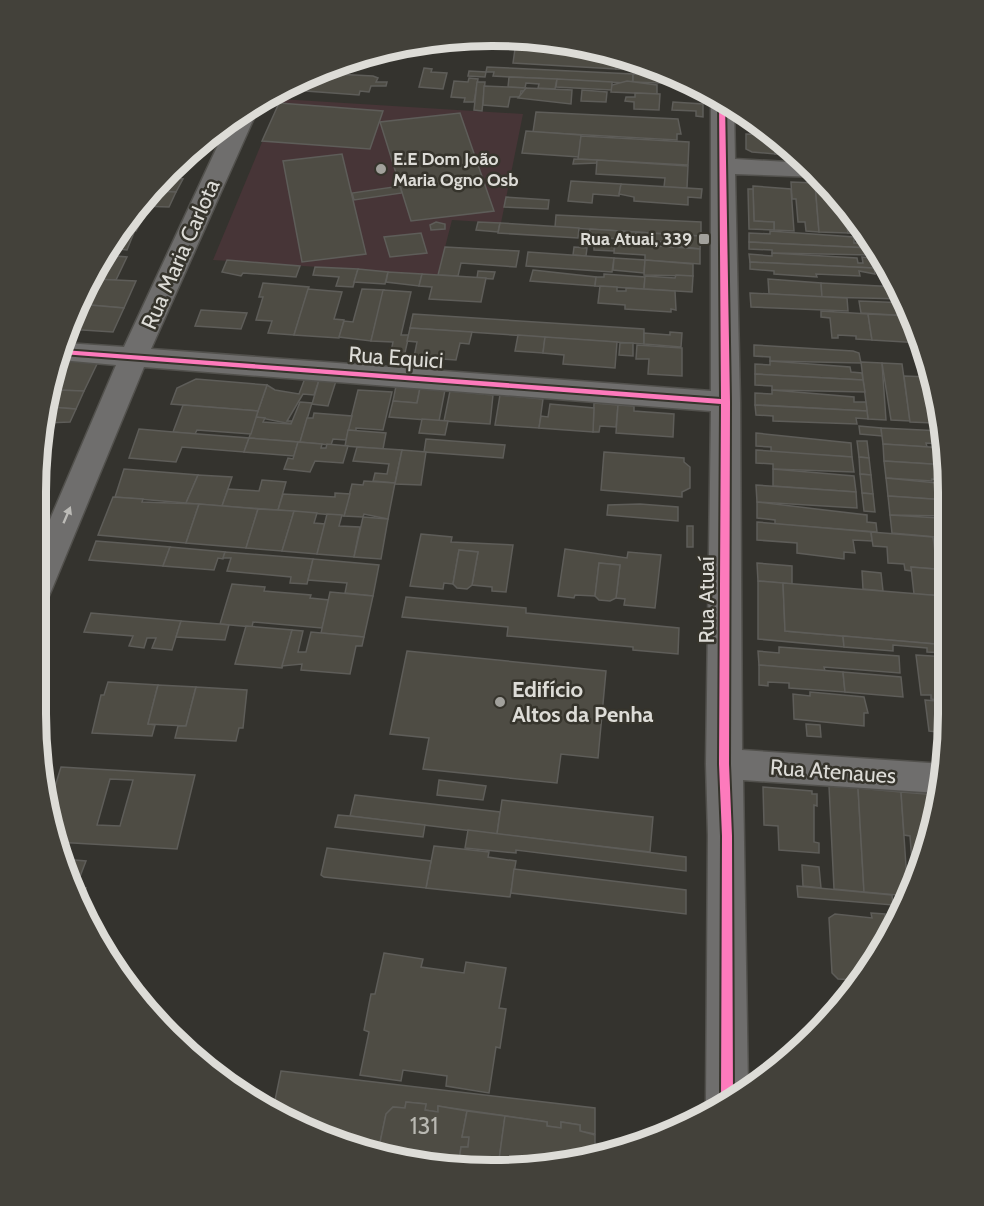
<svg xmlns="http://www.w3.org/2000/svg" width="984" height="1206" viewBox="0 0 984 1206" font-family="Cabin,sans-serif">
<style>
.education{fill:#473537}
.building{fill:#4e4c44;stroke:#5e5d59;stroke-width:1.5;fill-rule:evenodd}
.lines{fill:none;stroke-linecap:round;stroke-linejoin:round}
.minor-casing{stroke:#52514d;stroke-width:3}
.minor{fill:#6f6e6d;fill-rule:evenodd}
.cycleway-casing{stroke:#36342c;stroke-width:4}
.cycleway{fill:#fd7abc;fill-rule:evenodd}
.oneway{fill:#bcbbb7}
.poi-dot{fill:#a2a19c;stroke:#36342c;stroke-width:2}
.labels{text-anchor:middle;stroke-width:5;stroke-linejoin:round;paint-order:stroke}
.far-poi-label{font-size:18px;font-weight:bold;fill:#dddcd7;stroke:#36342c;text-anchor:start}
.street-label{font-size:22px;fill:#dddcd7;stroke:#36342c}
.poi-label{font-size:22px;font-weight:bold;fill:#dddcd7;stroke:#36342c;text-anchor:start}
.near-number-label{font-size:24px;fill:#b9b8b2}
.rim{fill:none;stroke:#dddcd7;stroke-width:8}
</style>
<rect width="100%" height="100%" fill="#34332e"/>
<!-- education -->
<polygon class="education" points="280,99 523,114 501,223 452,220 438,275 213,260"/>
<!-- building -->
<g class="building">
<polygon points="463,37 494,38 493,45 449,42 450,39"/>
<polygon points="579,46 597,50 596,54 578,53"/>
<polygon points="515,49 614,54 617,55 616,69 513,63"/>
<polygon points="617,55 639,60 662,71 616,69"/>
<polygon points="487,67 633,74 633,81 627,83 493,76 494,72 486,72"/>
<polygon points="424,68 432,69 431,72 447,73 443,89 419,87"/>
<polygon points="469,71 486,72 485,77 468,76"/>
<polygon points="316,73 373,76 378,78 376,82 387,82 386,86 371,86 369,92 360,91 359,95 306,91 306,88 300,87 302,81 308,82 310,75"/>
<polygon points="633,74 674,76 685,81 685,84 633,82"/>
<polygon points="509,77 557,79 555,89 538,88 539,84 526,83 525,88 508,87"/>
<polygon points="469,78 478,79 474,102 464,102 465,98 451,97 454,81 468,82"/>
<polygon points="557,79 612,82 612,90 556,87"/>
<polygon points="627,81 657,85 657,94 611,92 612,85"/>
<polygon points="477,82 485,82 482,111 474,110"/>
<polygon points="484,86 508,87 526,88 526,91 521,91 520,97 510,97 508,107 483,105"/>
<polygon points="526,88 572,90 571,104 518,98"/>
<polygon points="582,90 607,92 606,102 581,101"/>
<polygon points="635,93 660,94 659,110 634,109 634,102 625,101 626,97 635,97"/>
<polygon points="673,102 703,104 703,117 696,116 696,111 672,110"/>
<polygon points="279,103 383,111 370,149 262,141"/>
<polygon points="536,112 678,119 681,134 677,134 677,140 533,132"/>
<polygon points="460,113 494,211 411,221 380,122"/>
<polygon points="526,131 581,135 579,157 522,153"/>
<polygon points="746,134 774,135 775,154 752,152 746,149"/>
<polygon points="581,136 689,142 688,165 578,159"/>
<polygon points="775,136 793,149 798,155 775,154"/>
<polygon points="342,154 366,254 302,262 283,161"/>
<polygon points="574,159 597,160 597,163 573,164"/>
<polygon points="597,160 688,166 687,188 664,187 665,178 596,174"/>
<polygon points="179,163 190,163 185,173 168,172"/>
<polygon points="163,177 183,179 176,192 152,191"/>
<polygon points="571,181 621,184 619,196 593,194 592,203 568,201"/>
<polygon points="791,182 815,183 819,232 806,231 805,222 798,222 796,199 792,199"/>
<polygon points="815,183 825,184 839,198 841,220 846,220 848,233 819,232"/>
<polygon points="621,184 702,189 701,198 688,197 688,205 634,201 634,197 619,194"/>
<polygon points="400,186 402,193 354,200 352,193"/>
<polygon points="753,186 791,189 794,231 774,230 774,222 754,221"/>
<polygon points="748,189 753,189 754,221 774,222 774,230 749,229"/>
<polygon points="152,191 176,192 169,207 140,206"/>
<polygon points="506,197 549,200 548,209 504,207"/>
<polygon points="844,204 854,215 866,235 848,233"/>
<polygon points="134,213 146,213 136,231 120,229"/>
<polygon points="556,215 701,222 701,236 555,227"/>
<polygon points="436,222 445,224 445,229 431,230 430,225"/>
<polygon points="478,222 500,223 498,232 476,230"/>
<polygon points="500,223 501,223 579,228 578,238 498,233"/>
<polygon points="120,229 135,230 127,250 108,248"/>
<polygon points="590,229 636,232 635,240 589,237"/>
<polygon points="770,231 854,237 854,243 860,243 859,234 866,235 870,248 749,242 749,233 770,234"/>
<polygon points="636,232 664,234 664,242 635,240"/>
<polygon points="421,233 427,253 390,257 384,237"/>
<polygon points="664,234 701,236 700,249 664,244"/>
<polygon points="587,241 615,243 614,251 594,250 594,245 586,245"/>
<polygon points="749,242 870,248 871,255 772,253 772,250 749,249"/>
<polygon points="615,243 700,249 700,264 645,260 645,255 614,253"/>
<polygon points="872,244 892,276 878,275"/>
<polygon points="445,247 519,251 516,267 461,263 458,276 438,275"/>
<polygon points="574,247 587,248 586,256 573,255"/>
<polygon points="528,252 614,258 612,272 526,266"/>
<polygon points="772,253 857,258 858,263 863,263 862,257 872,258 874,268 750,262 749,254 772,256"/>
<polygon points="104,255 127,257 116,280 92,279"/>
<polygon points="614,258 645,260 644,273 613,270"/>
<polygon points="227,260 300,266 296,277 243,273 241,276 222,272"/>
<polygon points="645,260 693,264 693,276 644,275"/>
<polygon points="750,262 874,268 875,274 859,271 860,276 816,274 817,277 774,274 774,271 750,269"/>
<polygon points="315,267 358,269 353,287 336,286 339,277 313,275"/>
<polygon points="358,269 388,272 385,284 354,282"/>
<polygon points="533,270 596,277 595,286 530,281"/>
<polygon points="478,271 495,272 493,279 477,278"/>
<polygon points="388,272 422,274 419,286 386,282"/>
<polygon points="422,274 486,278 481,302 429,299 432,287 419,286"/>
<polygon points="604,274 645,277 644,289 595,286 596,277 604,277"/>
<polygon points="676,275 693,276 692,292 644,289 645,276 675,278"/>
<polygon points="92,279 116,280 136,281 124,308 78,304"/>
<polygon points="768,279 821,283 822,297 769,294"/>
<polygon points="263,283 309,287 294,335 268,333 272,321 256,320 263,297 259,297"/>
<polygon points="821,283 899,287 904,299 822,297"/>
<polygon points="600,286 617,287 617,291 626,291 626,288 675,291 676,310 671,309 671,312 625,309 625,305 598,303"/>
<polygon points="308,289 342,292 334,319 344,320 339,338 294,335"/>
<polygon points="362,289 384,290 371,341 339,337 344,321 353,322"/>
<polygon points="383,290 411,292 401,335 409,335 404,357 390,356 393,342 371,341"/>
<polygon points="750,293 847,298 848,311 751,307"/>
<polygon points="859,301 906,303 911,316 861,313"/>
<polygon points="78,304 124,308 113,332 68,329"/>
<polygon points="201,310 247,313 241,329 195,326"/>
<polygon points="821,311 868,314 872,340 856,339 856,336 838,335 838,338 832,338 830,318 821,317"/>
<polygon points="413,314 644,329 644,344 410,328"/>
<polygon points="868,314 911,316 921,343 872,340"/>
<polygon points="410,328 472,332 469,344 460,343 456,360 414,357 417,342 407,341"/>
<polygon points="670,332 682,333 681,347 644,344 644,333 670,335"/>
<polygon points="518,335 545,337 543,353 515,351"/>
<polygon points="545,337 617,342 615,368 563,364 564,355 543,353"/>
<polygon points="620,343 633,343 633,356 619,355"/>
<polygon points="637,345 682,348 682,376 648,374 649,359 636,359"/>
<polygon points="754,345 853,351 859,353 861,363 770,361 770,357 754,356"/>
<polygon points="61,360 98,362 84,391 54,390"/>
<polygon points="770,361 850,367 851,372 862,373 863,380 755,374 755,364 770,365"/>
<polygon points="861,362 882,363 886,420 868,419"/>
<polygon points="882,363 902,364 910,421 891,420"/>
<polygon points="755,374 863,380 865,392 772,390 772,386 755,385"/>
<polygon points="904,376 929,377 934,423 910,422"/>
<polygon points="929,377 933,377 941,424 939,424"/>
<polygon points="305,378 319,380 314,395 303,394 287,421 292,421 291,424 256,417 267,385 275,390 299,394"/>
<polygon points="196,379 267,385 258,411 171,404 177,388"/>
<polygon points="319,380 336,381 328,406 312,404"/>
<polygon points="396,386 420,388 417,403 393,401"/>
<polygon points="420,388 445,390 439,421 389,417 393,401 417,403"/>
<polygon points="57,390 84,391 76,409 50,407 53,393"/>
<polygon points="358,390 392,392 383,430 356,428 356,431 348,430"/>
<polygon points="772,390 854,397 854,402 866,402 867,411 755,405 755,393 772,394"/>
<polygon points="450,391 493,395 490,424 444,421"/>
<polygon points="500,395 543,399 539,428 495,425"/>
<polygon points="300,402 312,403 300,442 249,438 256,417 265,418 263,422 291,424"/>
<polygon points="594,403 618,405 616,427 600,426 599,432 593,432"/>
<polygon points="550,404 594,408 593,432 539,428 541,416 548,417"/>
<polygon points="183,405 258,411 251,434 197,430 195,434 173,432"/>
<polygon points="618,405 634,406 634,411 674,414 673,437 616,433"/>
<polygon points="755,405 867,411 868,419 856,418 857,424 773,421 773,416 756,415"/>
<polygon points="50,407 76,409 70,422 46,423"/>
<polygon points="314,413 352,416 346,440 333,439 331,445 300,442 307,418 313,418"/>
<polygon points="422,419 448,421 445,435 419,433"/>
<polygon points="859,426 881,428 882,436 860,434"/>
<polygon points="881,428 942,431 944,444 926,443 927,447 883,444"/>
<polygon points="139,429 173,432 249,438 244,452 182,447 176,462 129,458"/>
<polygon points="348,430 386,433 383,449 345,446"/>
<polygon points="756,433 851,443 852,457 771,452 771,447 756,446"/>
<polygon points="249,438 298,442 294,456 244,452"/>
<polygon points="426,439 505,445 503,458 424,452"/>
<polygon points="857,441 867,441 869,458 859,457"/>
<polygon points="298,442 322,444 321,448 326,448 327,444 348,446 343,463 315,461 310,472 284,469 288,458 293,459"/>
<polygon points="883,444 945,448 947,465 884,461"/>
<polygon points="357,447 402,450 395,483 373,481 375,473 387,474 389,464 353,461"/>
<polygon points="402,450 426,452 421,485 395,484"/>
<polygon points="756,450 852,457 854,472 773,469 773,464 756,463"/>
<polygon points="604,452 684,458 684,462 690,467 690,488 682,492 682,497 601,490"/>
<polygon points="859,457 869,458 871,475 860,474"/>
<polygon points="884,461 947,465 947,478 946,480 932,479 932,481 886,478"/>
<polygon points="37,463 50,465 37,492"/>
<polygon points="124,469 198,475 186,503 115,497"/>
<polygon points="773,469 854,476 856,492 773,486"/>
<polygon points="860,474 871,475 873,494 862,493"/>
<polygon points="198,475 232,477 222,506 186,503"/>
<polygon points="886,478 947,484 947,500 888,496"/>
<polygon points="262,480 286,482 278,510 222,506 228,489 259,491"/>
<polygon points="364,481 395,483 388,519 364,514 363,517 344,516 352,484 363,485"/>
<polygon points="756,485 856,492 857,508 757,502"/>
<polygon points="335,493 350,494 344,516 278,510 283,494 335,497"/>
<polygon points="862,493 873,494 875,512 864,511"/>
<polygon points="888,496 947,500 947,516 890,515"/>
<polygon points="113,497 143,499 142,502 199,504 186,543 98,535"/>
<polygon points="757,502 867,515 867,522 876,523 877,532 775,524 775,520 757,518"/>
<polygon points="199,504 258,509 246,548 186,543"/>
<polygon points="640,504 678,507 678,521 607,515 608,505"/>
<polygon points="258,509 294,511 282,551 246,548"/>
<polygon points="294,511 317,513 314,523 325,524 317,554 282,551"/>
<polygon points="327,514 342,515 339,526 360,527 354,557 317,554"/>
<polygon points="890,515 939,518 939,522 947,523 947,538 892,533"/>
<polygon points="363,517 388,519 381,559 354,557"/>
<polygon points="757,522 871,532 872,541 853,540 855,553 844,552 844,559 797,553 797,543 757,540"/>
<rect x="687" y="526" width="6" height="21"/>
<polygon points="871,532 933,537 937,569 911,567 912,571 905,570 904,564 888,563 887,547 873,546"/>
<polygon points="421,534 452,537 451,542 513,545 506,592 492,591 492,587 472,585 478,552 459,550 453,584 444,583 443,589 410,586"/>
<polygon points="940,537 947,538 947,556 943,556"/>
<polygon points="96,541 170,547 163,566 89,560"/>
<polygon points="170,547 225,552 223,559 218,558 214,570 163,566"/>
<polygon points="565,549 627,558 628,552 661,555 655,608 624,605 625,599 616,598 620,565 599,563 595,596 575,595 574,598 558,596"/>
<polygon points="459,550 478,552 472,585 467,589 457,588 453,584"/>
<polygon points="225,552 313,559 307,584 290,583 291,577 227,571 231,558 223,558"/>
<polygon points="313,559 379,565 373,596 345,593 347,583 308,580"/>
<polygon points="599,563 620,565 616,598 610,601 599,600 595,596"/>
<polygon points="757,563 792,566 792,584 758,581"/>
<polygon points="911,567 946,570 947,596 914,594"/>
<polygon points="862,571 881,573 883,591 863,589"/>
<polygon points="758,581 783,583 785,631 843,636 844,647 758,639"/>
<polygon points="783,583 943,596 947,645 785,631"/>
<polygon points="232,584 265,587 264,591 311,595 310,598 329,600 322,628 253,622 252,627 220,624"/>
<polygon points="330,592 373,596 364,637 321,633"/>
<polygon points="406,597 526,608 526,613 679,628 678,654 633,650 633,647 507,636 508,627 402,617"/>
<polygon points="91,613 181,621 172,650 152,648 156,638 147,638 144,648 129,646 133,636 84,632"/>
<polygon points="181,621 220,624 229,625 225,640 176,637"/>
<polygon points="246,626 292,630 282,668 235,664"/>
<polygon points="292,630 303,631 298,652 306,652 311,632 364,637 362,646 356,646 350,674 301,670 302,664 282,666"/>
<polygon points="843,636 947,645 947,653 927,652 927,648 893,645 893,651 844,647"/>
<polygon points="779,647 899,656 900,673 824,667 825,671 759,665 758,651 779,653"/>
<polygon points="407,651 606,671 598,758 561,754 557,783 423,769 429,738 390,734"/>
<polygon points="916,655 947,657 947,701 931,699 931,695 921,695"/>
<polygon points="759,665 843,672 845,692 789,688 789,683 768,682 768,686 759,685"/>
<polygon points="843,672 901,677 903,697 845,692"/>
<polygon points="108,682 158,685 148,724 155,725 152,736 92,733 101,695 104,695"/>
<polygon points="158,685 196,687 186,726 148,724"/>
<polygon points="196,687 247,690 243,728 239,728 236,741 175,738 178,726 186,726"/>
<polygon points="810,692 864,697 868,713 864,713 864,726 794,719 793,694 810,696"/>
<polygon points="925,700 947,702 947,733 929,731"/>
<polygon points="806,724 820,725 821,737 807,736"/>
<path d="M61,767L195,775L177,849L56,842L48,809ZM110,779L133,780L120,826L97,825Z"/>
<polygon points="439,780 486,786 483,800 437,795"/>
<polygon points="829,786 858,788 864,892 834,889"/>
<polygon points="763,787 812,791 812,794 817,794 817,806 814,805 814,842 819,843 819,853 779,850 778,826 764,825"/>
<polygon points="858,788 901,792 908,896 864,892"/>
<polygon points="901,792 939,795 933,832 909,894 907,875 913,876 910,836 904,835"/>
<polygon points="355,795 500,812 497,834 350,816"/>
<polygon points="502,800 653,817 650,852 497,834"/>
<polygon points="338,815 350,816 425,825 423,837 335,827"/>
<polygon points="468,830 686,857 686,871 516,850 516,853 465,848"/>
<polygon points="434,846 489,852 488,857 516,861 510,897 426,888"/>
<polygon points="327,848 431,861 426,888 324,877 321,875"/>
<polygon points="63,859 86,861 76,887 86,888 82,900 80,900"/>
<polygon points="802,865 819,867 821,888 803,886"/>
<polygon points="514,869 686,890 686,914 511,893"/>
<polygon points="797,886 892,895 893,905 798,897"/>
<polygon points="871,913 885,914 885,920 896,924 858,980 838,979 832,973 829,918 835,914 872,918"/>
<polygon points="384,953 423,959 421,967 464,973 466,962 506,968 499,1008 506,1009 500,1048 496,1047 489,1093 446,1086 447,1076 403,1070 401,1081 360,1075 369,1032 364,1030 371,994 375,994"/>
<polygon points="281,1071 595,1108 595,1134 580,1131 580,1125 561,1122 561,1128 547,1126 547,1122 438,1106 438,1112 425,1110 426,1104 406,1102 405,1108 393,1107 386,1114 378,1152 345,1146 273,1110"/>
<polygon points="406,1102 426,1104 425,1110 438,1112 438,1106 467,1111 462,1137 469,1137 468,1147 461,1147 458,1168 467,1169 462,1169 378,1152 386,1114 393,1107 405,1108"/>
<polygon points="467,1111 505,1116 498,1167 458,1168 461,1147 468,1147 469,1137 462,1137"/>
<polygon points="505,1116 547,1122 547,1126 561,1128 561,1122 580,1125 580,1131 595,1135 595,1156 581,1161 498,1167"/>
</g>
<g class="lines">
<!-- minor casing -->
<g class="minor-casing">
<polygon id="minor" points="714,94 734,107 735,159 806,163 819,177 735,174 740,402 742,750 944,764 939,793 743,780 748,1089 710,1113 706,1102 708,836 706,764 711,411 144,367 52,589 48,598 36,601 37,550 116,365 61,360 65,343 124,347 225,130 249,113 254,118 151,349 711,391 711,99"/>
</g>
<!-- minor -->
<use href="#minor" class="minor"/>
<!-- cycleway casing -->
<g class="cycleway-casing">
<polygon id="cycleway" points="721,97 725,101 730,402 729,764 732,836 733,1099 722,1105 721,1102 722,836 719,764 721,404 62,354 63,350 721,399 719,99"/>
</g>
<!-- cycleway -->
<use href="#cycleway" class="cycleway"/>
</g>
<!-- one-way arrows -->
<defs><path id="oneway-solid" d="M-6-.8H1V-3.2L6.5 0L1 3.2V.8H-6Z" transform="scale(1.5)"/></defs>
<use class="oneway" href="#oneway-solid" transform="translate(67 515) rotate(-67)"/>
<!-- markers -->
<g class="poi-dot">
<circle cx="381" cy="169" r="6"/>
<rect x="698" y="233" width="12" height="12" rx="3"/>
<circle cx="500" cy="702" r="6"/>
</g>
<g class="labels">
<!-- far-poi labels -->
<g class="far-poi-label">
<text x="393" y="165">E.E Dom João<tspan x="393" dy="21">Maria Ogno Osb</tspan></text>
<text x="692" y="245" text-anchor="end">Rua Atuai, 339</text>
</g>
<!-- street labels -->
<g class="street-label">
<text transform="translate(180 254) rotate(-66)" y="8">Rua Maria Carlota</text>
<text transform="translate(396 357) rotate(4)" y="8">Rua Equici</text>
<text transform="translate(706 600) rotate(-90)" y="8">Rua Atuaí</text>
<text transform="translate(833 771) rotate(4)" y="8">Rua Atenaues</text>
</g>
<!-- poi labels -->
<g class="poi-label">
<text x="512" y="697">Edifício<tspan x="512" dy="25">Altos da Penha</tspan></text>
</g>
<!-- near-number labels -->
<g class="near-number-label">
<text x="424" y="1134">131</text>
</g>
</g>
<!-- crop -->
<path d="M0 0H984V1206H0ZM492 46H492A446 446 0 0 1 938 492V714A446 446 0 0 1 492 1160H492A446 446 0 0 1 46 714V492A446 446 0 0 1 492 46Z" fill="#43413a" fill-rule="evenodd"/>
<path class="rim" d="M492 46H492A446 446 0 0 1 938 492V714A446 446 0 0 1 492 1160H492A446 446 0 0 1 46 714V492A446 446 0 0 1 492 46Z"/>
</svg>
